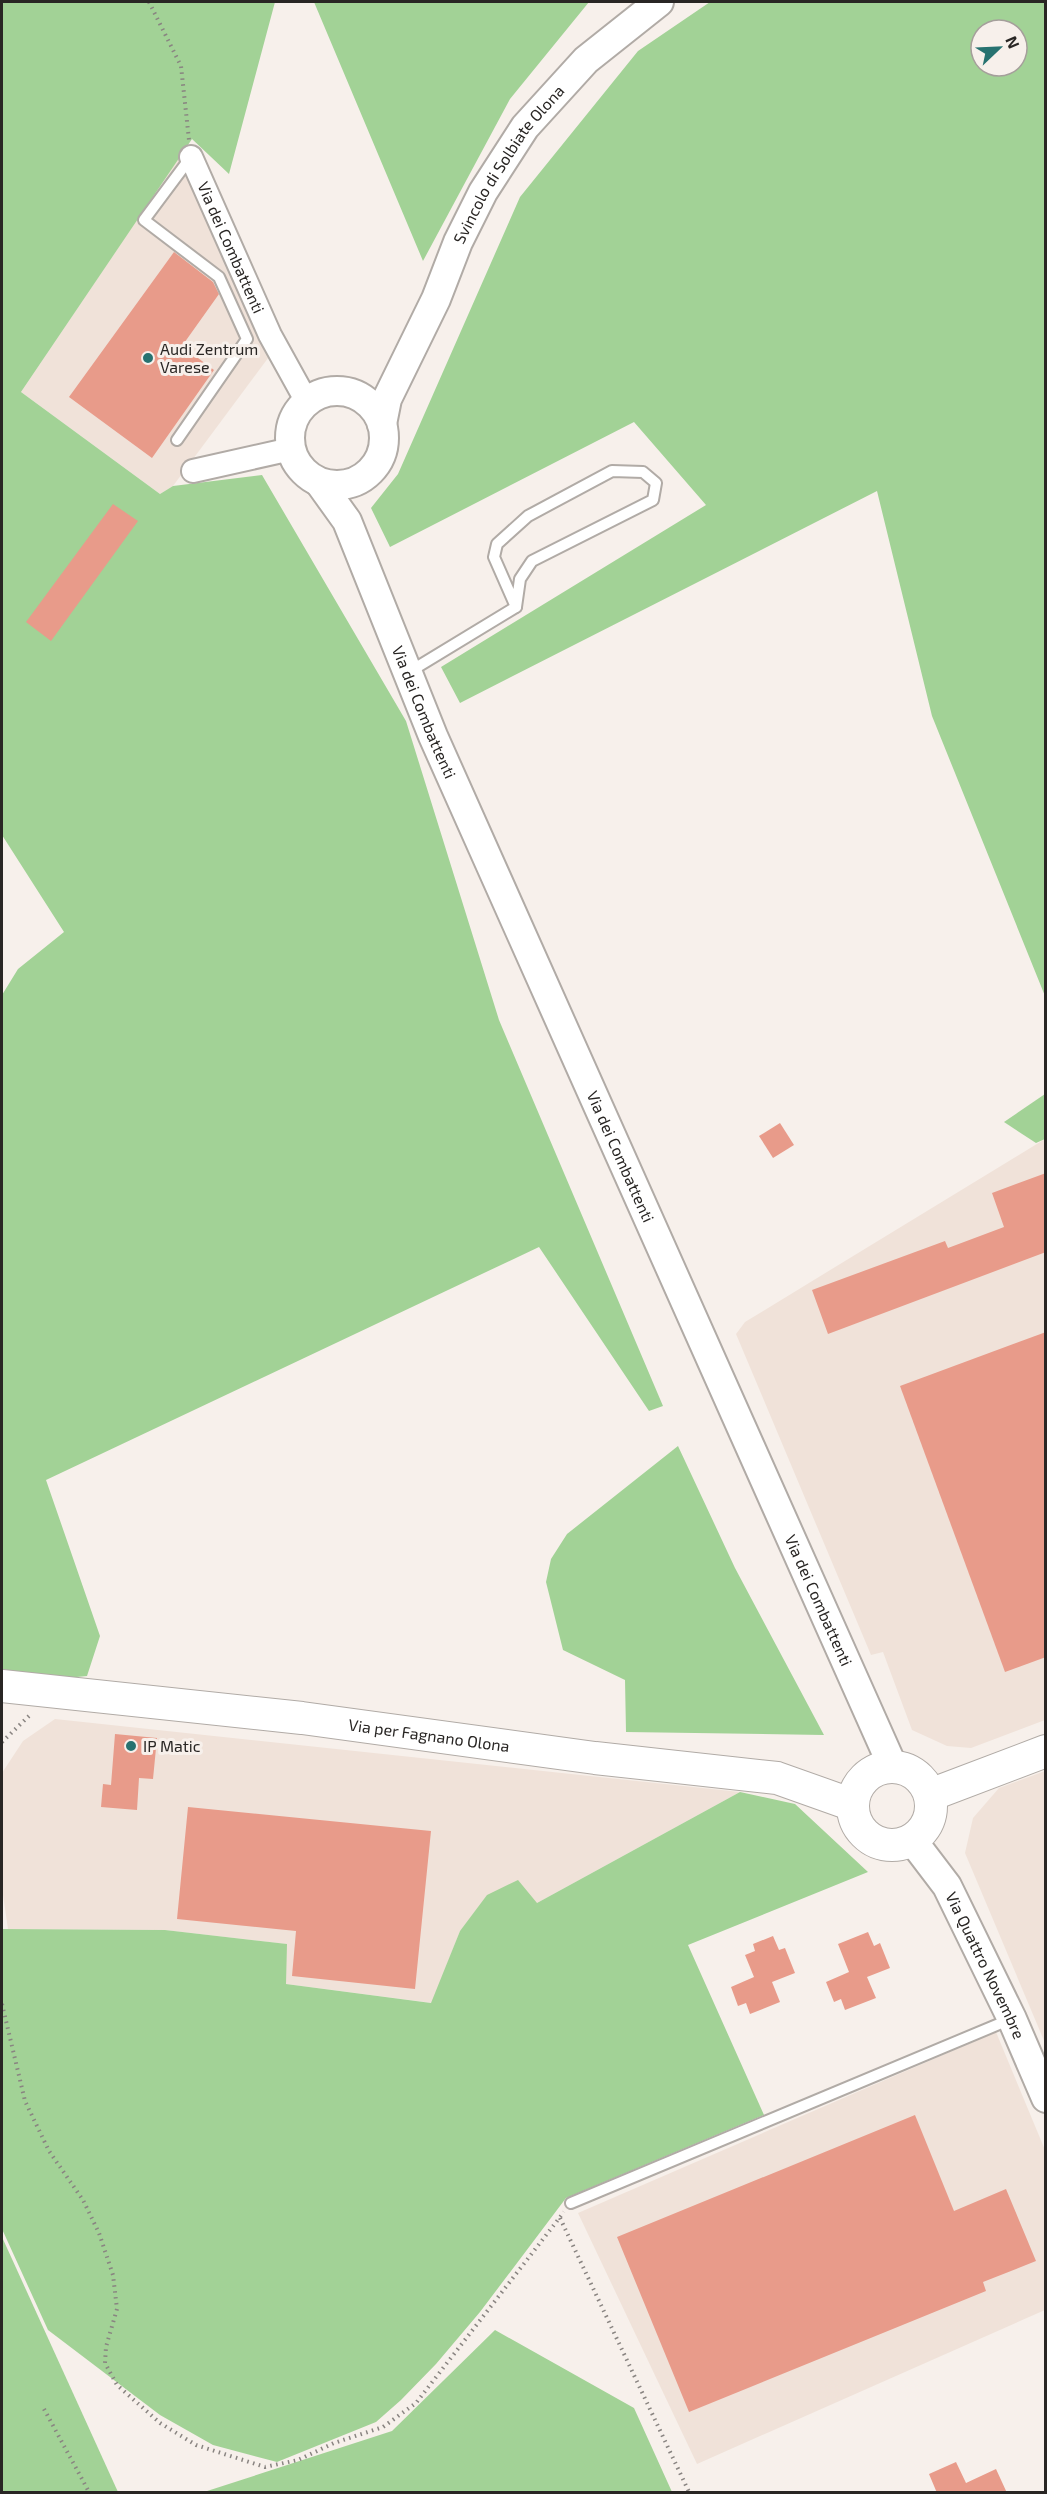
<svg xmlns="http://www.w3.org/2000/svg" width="1047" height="2494" viewBox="0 0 1047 2494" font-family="'Exo 2',sans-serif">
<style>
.built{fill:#f0e2d9}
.green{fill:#a2d296;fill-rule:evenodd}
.building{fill:#e89b8a}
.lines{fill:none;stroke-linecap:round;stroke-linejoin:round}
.service-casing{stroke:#b1aba6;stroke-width:14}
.minor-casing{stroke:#b1aba6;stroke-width:26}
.tertiary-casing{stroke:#b1aba6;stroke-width:32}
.secondary-casing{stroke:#b1aba6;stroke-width:34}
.path{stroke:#898481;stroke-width:4;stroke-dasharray:1.5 4.5;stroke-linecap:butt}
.service{stroke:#fff;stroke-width:10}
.minor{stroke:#fff;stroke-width:22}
.tertiary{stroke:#fff;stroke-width:28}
.secondary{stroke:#fff;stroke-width:32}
.poi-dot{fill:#277270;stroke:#f7f0eb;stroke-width:2}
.labels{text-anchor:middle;stroke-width:6;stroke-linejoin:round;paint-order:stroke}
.street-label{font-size:16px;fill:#292624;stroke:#f7f0eb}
.poi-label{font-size:16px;fill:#292624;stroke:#f7f0eb;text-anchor:start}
</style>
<rect width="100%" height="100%" fill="#f7f0eb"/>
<!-- built -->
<g class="built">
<polygon points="184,150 277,346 173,486 160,494 21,392"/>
<polygon points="1045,1139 1045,1720 971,1748 947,1746 912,1730 883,1652 871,1655 736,1334 745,1322"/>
<polygon points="55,1719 740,1792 537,1903 460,1931 432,2003 286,1984 286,1944 165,1930 8,1929 2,1888 2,1773 23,1741"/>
<polygon points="1045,1771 1046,1771 1045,2043 965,1853 973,1818 999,1788"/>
<polygon points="996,2032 1045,2150 1045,2310 697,2464 578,2213"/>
</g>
<!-- green -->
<g class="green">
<polygon points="2,2 275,2 229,174 192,139 21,392 160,494 173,486 262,475 406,721 499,1020 663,1406 649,1411 539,1247 46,1480 100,1636 87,1676 56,1679 2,1669 2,995 18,969 64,932 2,835"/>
<polygon points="314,2 589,2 510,99 423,261"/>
<path d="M710,2H1045V996L932,716L877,491L460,703L441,667L706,505L634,422L390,547L371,508L398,474L520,197L638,51ZM981,30H1017V66H981Z"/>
<polygon points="1045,1094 1045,1139 1036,1143 1004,1122"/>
<polygon points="678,1446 735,1568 824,1735 626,1732 625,1680 563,1650 546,1582 551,1559 567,1534"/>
<polygon points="740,1792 795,1804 868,1872 688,1945 764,2115 566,2198 480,2312 436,2364 401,2400 376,2422 277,2462 213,2445 160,2415 48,2330 2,2229 2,1929 165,1930 287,1944 286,1984 431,2003 460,1931 487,1895 518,1880 537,1903"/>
<polygon points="2,2237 118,2492 2,2492"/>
<polygon points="495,2330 634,2408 672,2492 204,2492 392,2431"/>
</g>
<!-- building -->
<g class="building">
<polygon points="174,252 213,282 219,294 182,346 214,370 152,458 69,397"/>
<polygon points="113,504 138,521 51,641 26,622"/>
<polygon points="780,1123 794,1145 773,1158 759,1136"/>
<polygon points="1046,1173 1046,1252 828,1334 812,1290 945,1241 948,1248 1004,1227 992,1193"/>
<polygon points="1046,1332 1046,1657 1005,1672 900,1386"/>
<polygon points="115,1734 157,1738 153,1779 139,1778 137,1810 101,1807 103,1784 111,1785"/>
<polygon points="188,1807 431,1831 415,1989 292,1976 296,1931 177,1919"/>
<polygon points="868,1932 874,1946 880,1943 890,1968 867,1977 876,1998 845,2010 841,1999 834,2002 826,1982 849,1972 838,1944"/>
<polygon points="773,1936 779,1950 785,1948 795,1973 772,1982 780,2002 750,2014 746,2003 738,2006 731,1987 754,1977 745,1955 755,1951 753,1944"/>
<polygon points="915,2115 954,2211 1006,2189 1036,2261 983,2282 986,2291 689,2412 617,2237"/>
<polygon points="956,2462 966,2483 996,2469 1007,2493 937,2493 929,2474"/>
</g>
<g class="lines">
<!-- service casing -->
<g class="service-casing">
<g id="service">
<polyline points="177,440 247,339 219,277 144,220 191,157"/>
<polygon points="612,471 643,472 656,483 653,500 532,561 520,579 516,607 494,557 497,544 528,516"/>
<polyline points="409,672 516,607"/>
<polyline points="571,2203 1011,2019"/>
</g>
</g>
<!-- minor casing -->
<g class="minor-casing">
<g id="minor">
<path id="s1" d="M191,157L270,335L307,402"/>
<polyline points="193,471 291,449"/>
</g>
</g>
<!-- tertiary casing -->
<g class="tertiary-casing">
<g id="tertiary">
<circle cx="337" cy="438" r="47"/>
<path id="s2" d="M382,424L387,399L436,299L458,242L483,192L525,127L586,60L659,2"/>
<path id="s3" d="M319,482L347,521L433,736L893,1767"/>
<path id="s4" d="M912,1840L947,1886L1012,2019L1046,2098"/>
</g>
</g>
<!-- secondary casing -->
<g class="secondary-casing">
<g id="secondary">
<path id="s5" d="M2,1686L302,1718L595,1758L777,1778L853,1805"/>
<circle cx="892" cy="1806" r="39"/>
<polyline points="930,1795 1046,1751"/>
</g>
</g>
<!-- path -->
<g class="path">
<polyline points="149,2 181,66 189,140"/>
<polyline points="2,1742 31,1714"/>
<polyline points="2,2004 25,2101 49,2151 83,2200 99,2233 113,2275 117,2309 106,2347 105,2363 117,2385 160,2423 196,2445 265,2467 298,2460 334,2443 383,2427 416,2403 564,2212"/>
<polyline points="560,2218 689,2492"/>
<polyline points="44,2409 89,2492"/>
</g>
<!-- service -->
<use href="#service" class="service"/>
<!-- minor -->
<use href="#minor" class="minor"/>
<!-- tertiary -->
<use href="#tertiary" class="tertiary"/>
<!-- secondary -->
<use href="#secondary" class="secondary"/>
</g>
<!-- markers -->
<g class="poi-dot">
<circle cx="148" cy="358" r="6"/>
<circle cx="131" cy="1746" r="6"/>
</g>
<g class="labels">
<!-- street labels -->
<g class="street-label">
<text dy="6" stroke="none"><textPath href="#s2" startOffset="291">Svincolo di Solbiate Olona</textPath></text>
<text dy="6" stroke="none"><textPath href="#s1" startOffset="99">Via dei Combattenti</textPath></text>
<text dy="6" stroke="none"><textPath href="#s3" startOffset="254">Via dei Combattenti</textPath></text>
<text dy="6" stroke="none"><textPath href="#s3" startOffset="740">Via dei Combattenti</textPath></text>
<text dy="6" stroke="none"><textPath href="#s3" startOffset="1226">Via dei Combattenti</textPath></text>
<text dy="6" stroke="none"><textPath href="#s5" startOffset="430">Via per Fagnano Olona</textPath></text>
<text dy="6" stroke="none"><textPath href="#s4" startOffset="146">Via Quattro Novembre</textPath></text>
</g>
<!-- poi labels -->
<g class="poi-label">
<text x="160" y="355">Audi Zentrum<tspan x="160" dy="18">Varese</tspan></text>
<text x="143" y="1752">IP Matic</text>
</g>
</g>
<!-- border -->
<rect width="1047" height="2494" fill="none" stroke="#292624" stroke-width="6"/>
<!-- north arrow -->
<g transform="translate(999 48) rotate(67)"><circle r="28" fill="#f7f0eb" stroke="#a59f9b" stroke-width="1.5"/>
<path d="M0-4.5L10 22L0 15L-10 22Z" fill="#277270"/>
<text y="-9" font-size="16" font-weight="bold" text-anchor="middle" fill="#292624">N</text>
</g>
</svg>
